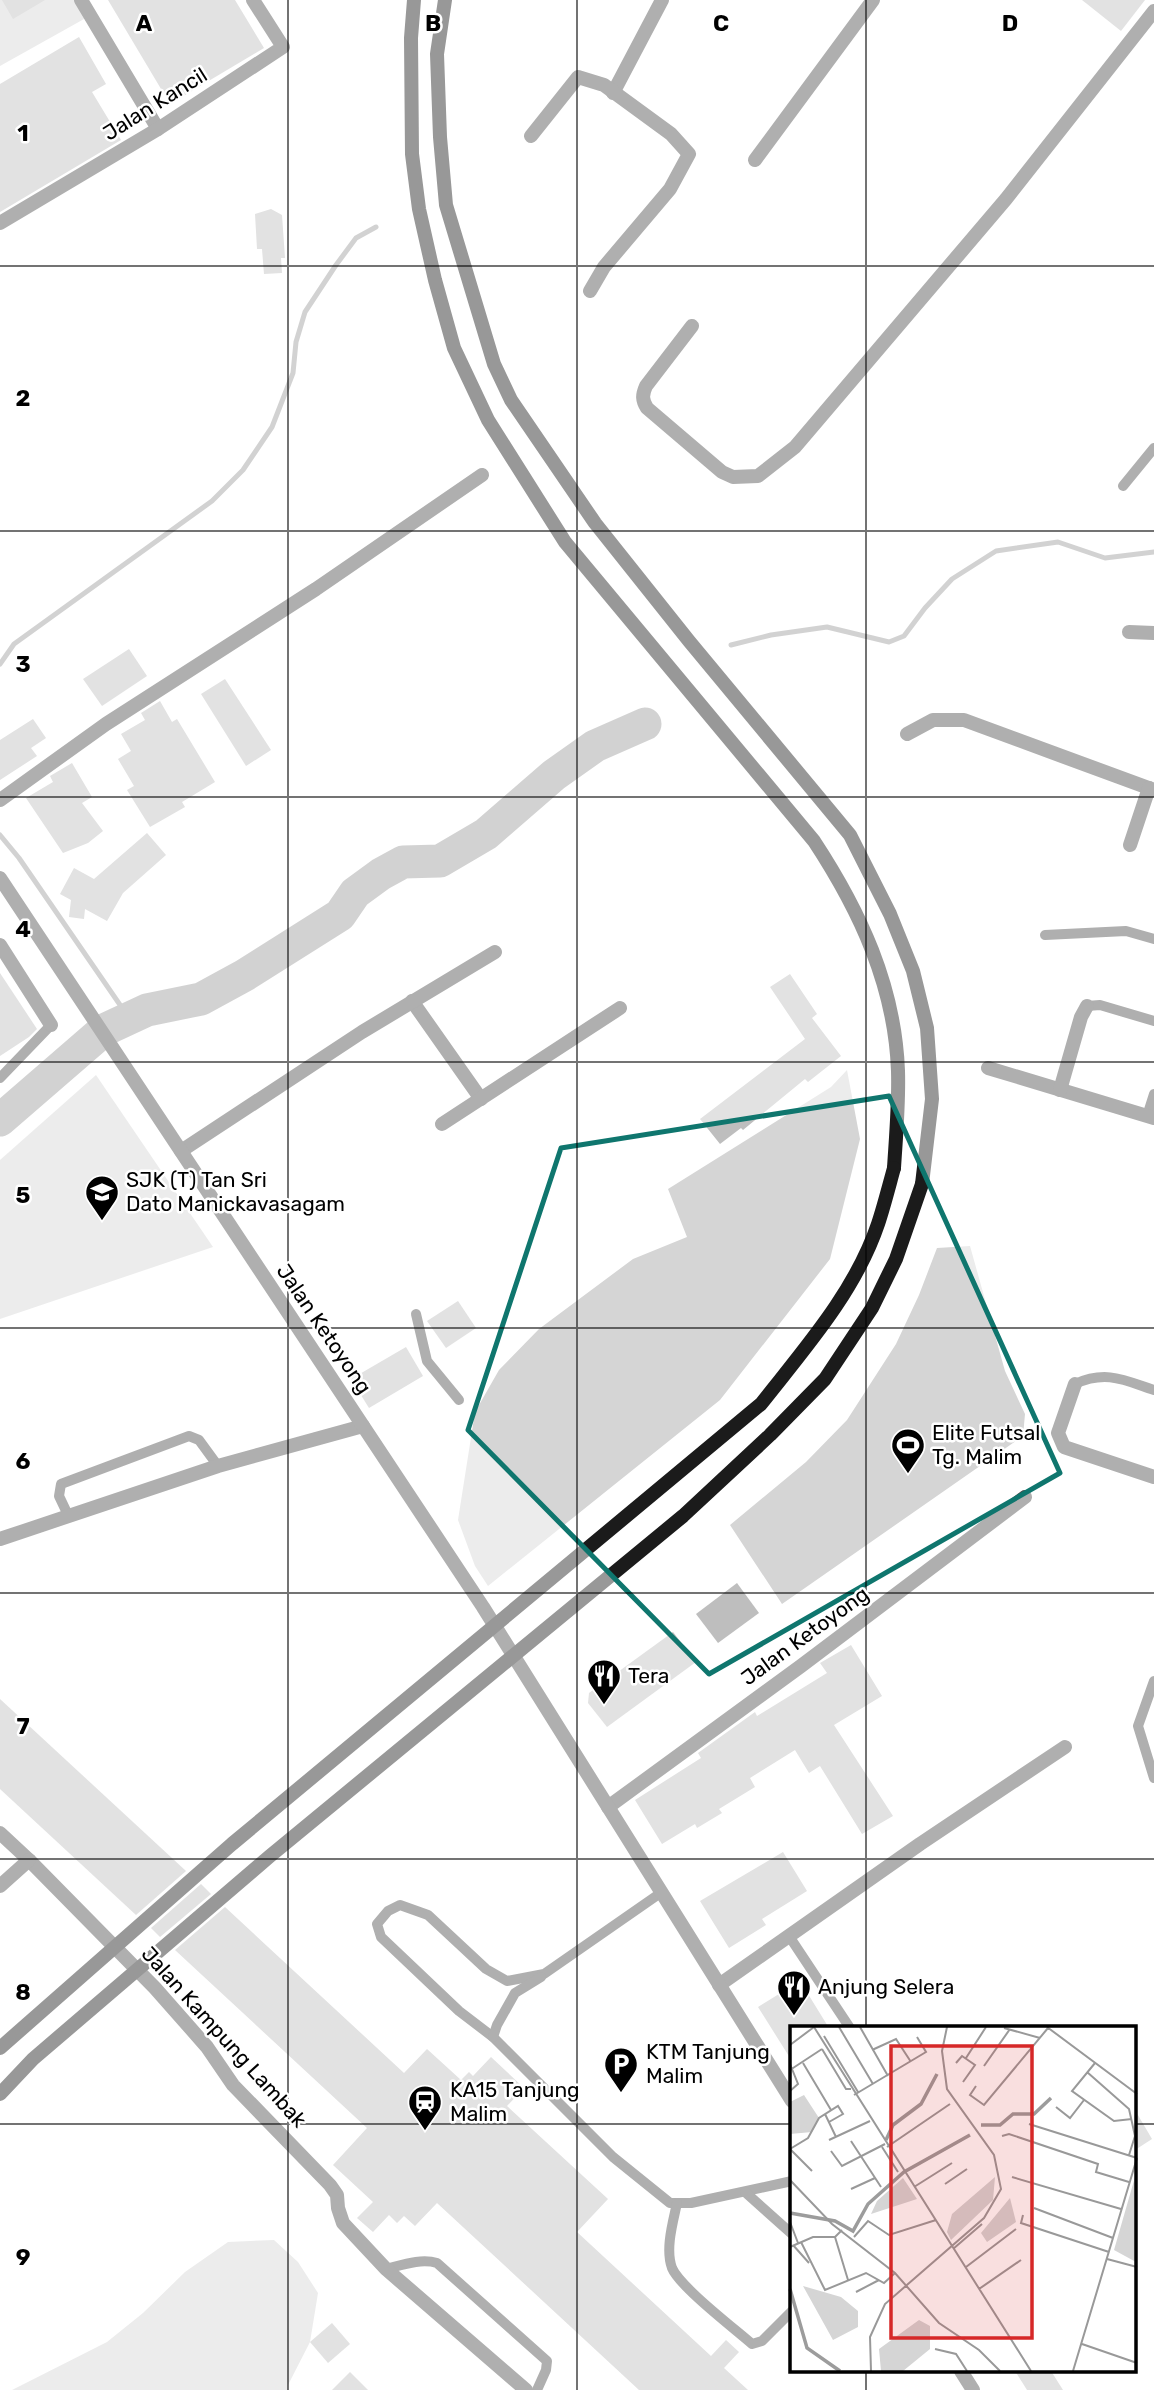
<svg xmlns="http://www.w3.org/2000/svg" width="1154" height="2390" viewBox="0 0 1154 2390" font-family="Rubik,sans-serif">
<style>
.green{fill:#d5d5d5}
.lines{fill:none;stroke-linecap:round;stroke-linejoin:round}
.stream{stroke:#9c9c9c;stroke-width:5}
.river{stroke:#9c9c9c;stroke-width:33}
.building{fill:#bebebe}
.service{stroke:#4e4e4e;stroke-width:10}
.minor{stroke:#4e4e4e;stroke-width:14}
.tertiary{stroke:#4e4e4e;stroke-width:14}
.secondary{stroke:#1b1b1b;stroke-width:14}
.secondary-bridge{stroke:#1b1b1b;stroke-width:14}
.marked{fill:none;stroke:#0f766e;stroke-width:5;stroke-linejoin:round}
.grid{fill:none;stroke:#000;stroke-width:2;stroke-opacity:0.55}
.labels{text-anchor:middle;stroke-width:5;stroke-linejoin:round;paint-order:stroke}
.street-label{font-size:21px;fill:#000;stroke:#fff}
.poi-label{font-size:21px;fill:#000;stroke:#fff;text-anchor:start}
.inset-river{fill:none;stroke:#9c9c9c;stroke-width:3.5}
.inset-road{fill:none;stroke:#999;stroke-width:2}
.view{fill:#d62828;fill-opacity:0.15;stroke:#d62828;stroke-width:3.5}
.inset-edge{fill:none;stroke:#000;stroke-width:3.5}
.grid-label{font-size:23px;text-anchor:middle;font-weight:bold;fill:#000;stroke:#fff;stroke-width:5;stroke-linejoin:round;paint-order:stroke}
</style>
<rect width="100%" height="100%" fill="#fff"/>
<!-- green -->
<g class="green">
<polygon points="0,0 85,0 93,14 0,66"/>
<polygon points="847,1070 860,1139 830,1259 720,1400 488,1586 475,1566 458,1520 475,1412 499,1370 539,1329 633,1259 687,1237 668,1189 831,1087"/>
<polygon points="96,1075 213,1247 0,1319 0,1160"/>
<polygon points="970,1246 1005,1371 1025,1414 1023,1436 782,1604 730,1525 806,1462 847,1420 896,1344 919,1295 937,1248"/>
<polygon points="274,2240 298,2262 318,2293 310,2342 288,2385 288,2390 12,2390 107,2342 143,2313 185,2272 228,2242"/>
</g>
<g class="lines">
<!-- stream -->
<g class="stream">
<polyline points="731,645 771,635 827,627 889,642 904,636 925,608 952,579 996,551 1058,542 1105,558 1154,552"/>
<polyline points="0,664 14,644 212,501 243,470 272,427 293,373 296,342 305,312 336,265 356,238 376,227"/>
<polyline points="0,835 19,858 129,1018"/>
</g>
<!-- river -->
<polyline class="river" points="0,1120 104,1030 147,1010 201,999 245,975 340,915 355,893 381,874 403,862 440,861 486,834 554,775 595,746 645,724"/>
</g>
<!-- building -->
<g class="building">
<polygon points="2,0 45,0 13,19"/>
<polygon points="108,0 235,0 264,48 170,104"/>
<polygon points="1082,0 1145,0 1121,31"/>
<polygon points="79,37 106,84 92,92 121,140 0,212 0,84"/>
<polygon points="271,209 282,215 285,258 281,258 282,273 264,274 262,249 257,249 255,214"/>
<polygon points="129,649 147,676 102,706 83,679"/>
<polygon points="225,679 271,750 246,766 201,694"/>
<polygon points="160,701 172,722 177,719 215,782 182,802 185,807 150,827 127,790 134,786 118,759 131,751 121,734 145,720 141,713"/>
<polygon points="33,719 46,738 31,748 37,756 0,780 0,740"/>
<polygon points="72,763 92,797 82,803 103,831 88,843 63,853 26,798 53,782 50,776"/>
<polygon points="147,833 166,855 123,893 107,921 85,909 84,919 69,917 71,900 60,894 74,868 94,879"/>
<polygon points="0,973 37,1029 29,1037 0,1056"/>
<polygon points="790,974 817,1014 812,1018 841,1056 808,1082 805,1079 743,1130 741,1128 720,1144 700,1119 805,1039 770,987"/>
<polygon points="458,1301 476,1328 446,1348 427,1321"/>
<polygon points="406,1347 423,1376 369,1408 351,1379"/>
<polygon points="737,1583 759,1613 718,1643 696,1614"/>
<polygon points="673,1632 696,1662 607,1727 588,1703 589,1693"/>
<polygon points="851,1645 882,1696 834,1725 893,1816 862,1834 820,1766 809,1773 795,1750 750,1778 755,1787 719,1809 722,1813 697,1828 695,1824 662,1844 635,1800 701,1758 698,1753 755,1712 757,1716 827,1673 820,1663"/>
<polygon points="0,1699 186,1871 136,1915 0,1789"/>
<polygon points="783,1852 807,1891 762,1919 766,1925 729,1948 700,1901"/>
<polygon points="201,1884 211,1894 160,1937 151,1928"/>
<polygon points="225,1907 404,2073 427,2049 461,2080 469,2072 473,2076 491,2057 524,2088 507,2106 608,2199 577,2232 711,2356 726,2340 739,2352 724,2368 748,2390 639,2390 437,2203 415,2226 404,2216 397,2223 389,2215 373,2232 357,2218 373,2202 333,2165 367,2128 175,1950"/>
<polygon points="800,1981 829,2028 792,2028 792,2061 758,2007"/>
<polygon points="1135,2110 1152,2139 1135,2150"/>
<polygon points="332,2323 350,2344 328,2363 310,2342"/>
<polygon points="1015,2371 1051,2371 1063,2390 1027,2390"/>
<polygon points="350,2372 368,2390 332,2390"/>
</g>
<g class="lines">
<!-- service -->
<g class="service">
<polyline points="1123,486 1154,448"/>
<polyline points="1045,935 1126,931 1154,939"/>
<polyline points="1087,1006 1100,1005 1154,1021"/>
<polyline points="0,1078 51,1025"/>
<polyline points="1147,1116 1154,1094"/>
<polyline points="416,1314 427,1361 459,1400"/>
<path d="M1075,1384C1106,1370 1124,1380 1154,1390"/>
<polyline points="68,1515 59,1496 61,1484 189,1436 199,1440 218,1466"/>
<polyline points="1154,1681 1138,1726 1154,1778"/>
<polyline points="662,1892 544,1974 507,1981 486,1969 428,1915 400,1905 388,1911 377,1924 381,1937 459,2011 493,2037 613,2157 670,2203 691,2203 792,2181"/>
<polyline points="789,1936 850,2028"/>
<polyline points="493,2037 497,2025 515,1993 541,1977"/>
<polyline points="745,2192 792,2234"/>
<path d="M677,2203C673,2222 665,2249 672,2268C680,2287 735,2329 752,2344L762,2341L792,2311"/>
<path d="M386,2269C402,2265 421,2258 437,2263L547,2361L546,2370L537,2390"/>
</g>
<!-- minor -->
<g class="minor">
<polyline points="81,0 158,129"/>
<polyline points="613,93 662,0"/>
<polyline points="531,136 578,77 604,85 671,134 689,154 670,189 604,267 590,291"/>
<polyline points="755,160 873,0"/>
<polyline points="0,223 158,129 283,47 253,0"/>
<path d="M692,326L646,386C642,395 642,400 647,408L722,472L733,477L758,476L795,447L1006,199L1154,11"/>
<polyline points="1129,632 1154,633"/>
<polyline points="907,734 933,720 964,720 1154,790"/>
<polyline points="0,800 106,724 316,589 482,475"/>
<polyline points="1130,845 1149,788"/>
<polyline points="0,945 51,1025"/>
<polyline points="412,1001 481,1099"/>
<polyline points="988,1068 1154,1118"/>
<polyline points="1060,1090 1081,1017 1087,1006"/>
<polyline points="442,1124 620,1008"/>
<polyline points="181,1151 362,1032 495,952"/>
<polyline points="1075,1384 1058,1433 1064,1447 1154,1477"/>
<polyline points="0,1539 218,1466 363,1426"/>
<polyline points="608,1807 801,1666 1025,1497"/>
<polyline points="0,1833 29,1860 155,1988 207,2047 233,2085 330,2185 337,2195 338,2208 343,2223 386,2269 526,2390"/>
<polyline points="0,1886 29,1860"/>
<polyline points="719,1985 920,1844 1065,1747"/>
</g>
<!-- tertiary -->
<g class="tertiary">
<polyline points="0,878 483,1607 792,2101"/>
<polyline points="961,2371 973,2390"/>
</g>
<!-- secondary -->
<g class="secondary">
<path d="M414,0L411,38L412,154L419,209L435,280L454,348L488,420L565,542L814,841C860,911 895,986 898,1071C899,1103 896,1136 894,1168"/>
<polyline points="445,0 437,54 440,137 446,205 494,364 511,400 595,523 689,641 850,835 890,914 913,971 927,1028 932,1099 922,1184"/>
</g>
<!-- secondary-bridge -->
<g class="secondary-bridge">
<path d="M0,2048L232,1844L761,1404C805,1348 855,1292 878,1224C884,1206 889,1186 894,1168"/>
<polyline points="0,2094 33,2059 270,1856 683,1516 770,1435 825,1379 872,1308 896,1259 922,1184"/>
</g>
</g>
<!-- marked area -->
<path d="M0 0H1154V2390H0ZM889,1096L1060,1473L709,1674L468,1430L561,1148Z" fill="#fff" fill-opacity=".55" fill-rule="evenodd"/>
<path class="marked" d="M889,1096L1060,1473L709,1674L468,1430L561,1148Z"/>
<!-- grid -->
<path class="grid" d="M288,0V2390M577,0V2390M866,0V2028M0,266H1154M0,531H1154M0,797H1154M0,1062H1154M0,1328H1154M0,1593H1154M0,1859H1154M0,2124H792M1135,2124H1154M866,2371V2390"/>
<!-- icons -->
<defs>
<g id="school-pin" transform="scale(1.75)"><path d="M0 17L-7.5 6A9.5 9.5 0 1 1 7.5 6Z" fill="#000" stroke="#fff"/><path d="M0-5L7-2L0 1L-7-2ZM-4 1L0 2.5L4 1V4Q0 6-4 4Z" fill="#fff"/></g>
<g id="stadium-pin" transform="scale(1.75)"><path d="M0 17L-7.5 6A9.5 9.5 0 1 1 7.5 6Z" fill="#000" stroke="#fff"/><path d="M0-5a6.5 5 0 1 0 0 10a6.5 5 0 1 0 0-10ZM-3.5-1.8h7v3.6h-7Z" fill="#fff"/></g>
<g id="restaurant-pin" transform="scale(1.75)"><path d="M0 17L-7.5 6A9.5 9.5 0 1 1 7.5 6Z" fill="#000" stroke="#fff"/><path d="M-5-6h1v4h1v-4h1v4h1v-4h1v5L-1.5 .5V6h-2V.5L-5-1ZM5-6V6H3V1.5H1.5Q1.5-4 5-6Z" fill="#fff"/></g>
<g id="parking-pin" transform="scale(1.75)"><path d="M0 17L-7.5 6A9.5 9.5 0 1 1 7.5 6Z" fill="#000" stroke="#fff"/><path d="M-3.5-5.5H1a3.5 3.5 0 0 1 0 7H-1V5.5H-3.5ZM-1-3.4V-.6H.8a1.4 1.4 0 0 0 0-2.8Z" fill="#fff"/></g>
<g id="station-pin" transform="scale(1.75)"><path d="M0 17L-7.5 6A9.5 9.5 0 1 1 7.5 6Z" fill="#000" stroke="#fff"/><path d="M-3-6H3Q5-6 5-4V2Q5 4 3 4L4.5 6H3L1.5 4h-3L-3 6H-4.5L-3 4Q-5 4-5 2V-4Q-5-6-3-6ZM-3.5-4v3h7v-3ZM-3.5 1v1.5H-2V1ZM2 1v1.5H3.5V1Z" fill="#fff"/></g>
</defs>
<g fill-rule="evenodd">
<use href="#school-pin" x="102" y="1192"/>
<use href="#stadium-pin" x="908" y="1445"/>
<use href="#restaurant-pin" x="604" y="1676"/>
<use href="#restaurant-pin" x="794" y="1987"/>
<use href="#parking-pin" x="621" y="2064"/>
<use href="#station-pin" x="425" y="2102"/>
</g>
<g class="labels">
<!-- street labels -->
<g class="street-label">
<text transform="translate(155 104) rotate(-32)" y="7">Jalan Kancil</text>
<text transform="translate(324 1329) rotate(56)" y="7">Jalan Ketoyong</text>
<text transform="translate(805 1636) rotate(-36)" y="7">Jalan Ketoyong</text>
<text transform="translate(224 2037) rotate(48)" y="7">Jalan Kampung Lambak</text>
</g>
<!-- poi labels -->
<g class="poi-label">
<text x="126" y="1187">SJK (T) Tan Sri<tspan x="126" dy="24">Dato Manickavasagam</tspan></text>
<text x="932" y="1440">Elite Futsal<tspan x="932" dy="24">Tg. Malim</tspan></text>
<text x="628" y="1683">Tera</text>
<text x="818" y="1994">Anjung Selera</text>
<text x="646" y="2059">KTM Tanjung<tspan x="646" dy="24">Malim</tspan></text>
<text x="450" y="2097">KA15 Tanjung<tspan x="450" dy="24">Malim</tspan></text>
</g>
</g>
<!-- overview -->
<g transform="translate(790 2026)">
<rect width="346" height="346" fill="#fff"/>
<path d="M14,69L29,92L22,106L0,108V76ZM205,151L203,174L161,214L157,206L162,188ZM345,151L347,152L346,236L324,224ZM113,152L127,173L81,188L87,175ZM220,172L226,196L197,216L191,207ZM13,260L51,271L68,285V301L43,314ZM129,294L140,300V323L113,345H91L89,323Z" fill="#d5d5d5"/>
<path class="inset-river" d="M191,99H210L223,88H244L261,72M96,114L103,99L131,78L147,48M0,187L45,195L63,205L78,178L114,146L180,109M0,263L17,322L50,345"/>
<path class="inset-road" d="M24,1L241,345M49,1L83,58M70,1L98,50M257,1L347,68M214,2L250,12M34,10L68,66M0,19L24,1M32,23L56,63H61M82,24L106,13L121,36M176,32L196,1M13,37L41,84M166,37L172,30L185,39L173,56M305,37L282,65L324,95L342,93M0,38L8,58L0,65M194,40L220,3M0,44L32,23M297,46L339,83L345,110L339,129M186,60L180,69L194,79L258,2M64,69L136,26L127,11M266,81L280,92L294,74M35,88L46,111M239,98L347,132M212,110L219,108L308,138L306,146L339,156M39,114L80,95M61,115L91,161M92,121L108,146M97,121L160,78M0,123L18,112L29,92L48,80L53,88L39,96M0,123L22,145M41,125L52,140L95,118M222,151L331,183M0,154L42,198L105,247L149,297L189,324L210,345M155,158L177,143M124,161L162,137M61,163L85,152M244,182L323,212M233,189L231,197L319,226M0,196L8,217M45,211L58,254M64,211L78,195L99,209L146,194M11,216L35,264L76,247L94,257L105,247M3,219L19,237M0,221L23,211H45L52,204M163,223L192,198M317,233L347,241M176,241L226,203M189,263L231,234M66,266L89,254M292,318L347,337M145,323L166,328L177,345M81,345L80,311L95,278L194,192L211,163L204,129L157,63L152,25L157,1M283,345L347,132"/>
<path class="view" d="M101,20H242V312H101Z"/>
<rect width="346" height="346" class="inset-edge"/>
</g>
<g class="grid-label">
<text x="144" y="31">A</text>
<text x="433" y="31">B</text>
<text x="721" y="31">C</text>
<text x="1010" y="31">D</text>
<text x="23" y="141">1</text>
<text x="23" y="406">2</text>
<text x="23" y="672">3</text>
<text x="23" y="937">4</text>
<text x="23" y="1203">5</text>
<text x="23" y="1469">6</text>
<text x="23" y="1734">7</text>
<text x="23" y="2000">8</text>
<text x="23" y="2265">9</text>
</g>
</svg>
